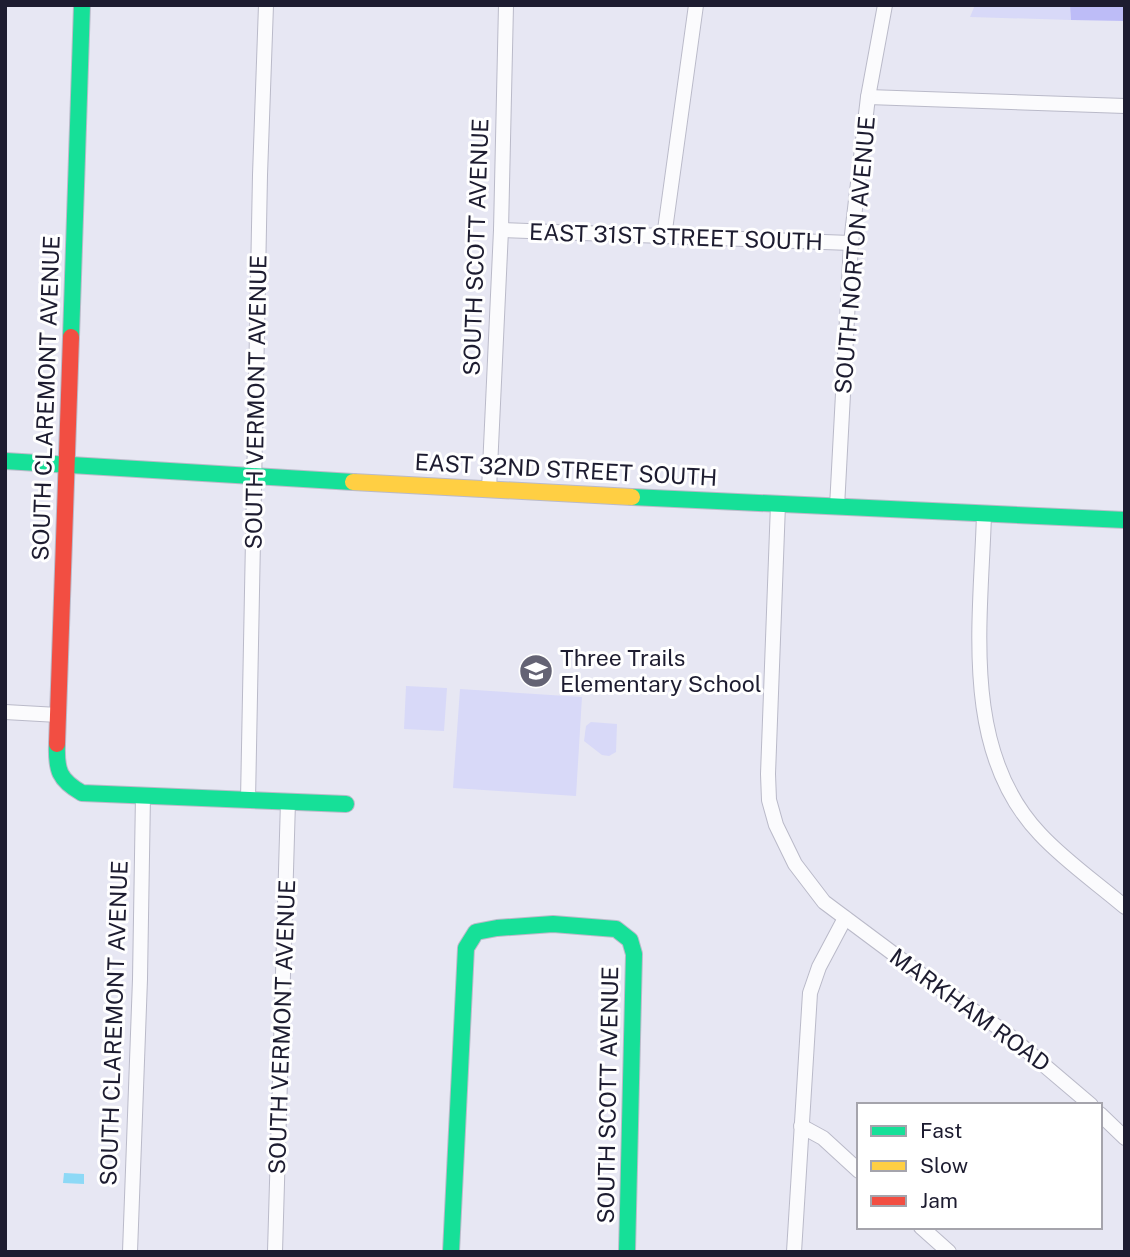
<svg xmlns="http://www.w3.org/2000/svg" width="1130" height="1257" viewBox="0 0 1130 1257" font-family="'Public Sans',sans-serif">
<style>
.green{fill:#d8d9f8}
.forest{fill:#bdbcf7}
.water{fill:#8dd9f6}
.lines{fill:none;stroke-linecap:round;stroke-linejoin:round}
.street-casing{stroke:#babac9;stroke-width:16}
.fast-casing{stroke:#babac9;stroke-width:18}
.slow-casing{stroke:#babac9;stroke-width:18}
.jam-casing{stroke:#babac9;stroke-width:18}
.street{stroke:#fbfbfd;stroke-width:14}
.fast{stroke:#16e098;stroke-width:16}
.slow{stroke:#ffcf43;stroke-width:16}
.jam{stroke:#f24e42;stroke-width:16}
.labels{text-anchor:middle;stroke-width:6;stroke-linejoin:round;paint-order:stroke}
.street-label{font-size:23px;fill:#1d1c30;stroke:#fff}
.poi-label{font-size:23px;fill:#1d1c30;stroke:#fff;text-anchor:start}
</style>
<rect width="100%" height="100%" fill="#e7e7f3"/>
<!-- green -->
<g class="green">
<polygon points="975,5 1070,5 1071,20 970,17"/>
<polygon points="406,686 447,688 444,731 404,729"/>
<polygon points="460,689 582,697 576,796 453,788"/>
<polygon points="591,722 617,724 616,752 609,756 602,755 584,741 586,726"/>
</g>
<!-- forest -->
<polygon class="forest" points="1070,5 1125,5 1125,21 1071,20"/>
<!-- water -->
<polygon class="water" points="64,1173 84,1174 84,1184 63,1183"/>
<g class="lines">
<!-- street casing -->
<g class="street-casing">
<g id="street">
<polyline points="868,97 1125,106"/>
<polyline points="501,230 851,243"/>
<polyline points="664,237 696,5"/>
<polyline points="489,490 501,230 506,5"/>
<polyline points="778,504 768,774 769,800 776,825 795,864 824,902 934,984 1005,1032 1091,1105"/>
<polyline points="837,507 851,243 868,97 885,5"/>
<path d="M984,514C981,620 960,750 1040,834C1065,861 1097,883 1125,907"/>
<polyline points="5,712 58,715"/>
<polyline points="248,800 260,175 266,5"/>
<polyline points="1100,1114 1125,1138"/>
<polyline points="801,1126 823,1138 859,1171"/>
<polyline points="921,1227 949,1252"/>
<polyline points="130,1252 140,979 143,795"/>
<polyline points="275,1252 288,801"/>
<polyline points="794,1252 810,993 819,967 845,918"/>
</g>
</g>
<!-- fast casing -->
<g class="fast-casing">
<g id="fast">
<polyline points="71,337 82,5"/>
<polyline points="5,461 353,482"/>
<polyline points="632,497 1125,520"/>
<path d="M57,744C56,770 59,780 82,793L346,804"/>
<polyline points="451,1252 466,948 476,932 497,928 553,924 616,929 630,940 634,954 627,1252"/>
</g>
</g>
<!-- slow casing -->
<g class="slow-casing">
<polyline id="slow" points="353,482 632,497"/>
</g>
<!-- jam casing -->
<g class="jam-casing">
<polyline id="jam" points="57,744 71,337"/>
</g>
<!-- street -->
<use href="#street" class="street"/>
<!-- fast -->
<use href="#fast" class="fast"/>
<!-- slow -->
<use href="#slow" class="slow"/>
<!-- jam -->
<use href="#jam" class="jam"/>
</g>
<!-- icons -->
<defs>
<g id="school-disc" transform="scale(1.75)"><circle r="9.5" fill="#646374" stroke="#fff"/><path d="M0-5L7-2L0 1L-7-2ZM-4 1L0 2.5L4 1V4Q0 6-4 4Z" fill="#fff"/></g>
</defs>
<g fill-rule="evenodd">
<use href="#school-disc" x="536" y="671"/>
</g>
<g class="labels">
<!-- street labels -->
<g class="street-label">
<text transform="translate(676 237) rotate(2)" y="8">EAST 31ST STREET SOUTH</text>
<text transform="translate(476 247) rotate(-88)" y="8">SOUTH SCOTT AVENUE</text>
<text transform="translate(855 255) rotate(-85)" y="8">SOUTH NORTON AVENUE</text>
<text transform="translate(46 398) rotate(-88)" y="8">SOUTH CLAREMONT AVENUE</text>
<text transform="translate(256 402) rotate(-89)" y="8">SOUTH VERMONT AVENUE</text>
<text transform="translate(566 470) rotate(3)" y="8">EAST 32ND STREET SOUTH</text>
<text transform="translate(970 1010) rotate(36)" y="8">MARKHAM ROAD</text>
<text transform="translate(114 1023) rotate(-88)" y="8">SOUTH CLAREMONT AVENUE</text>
<text transform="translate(282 1027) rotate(-88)" y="8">SOUTH VERMONT AVENUE</text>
<text transform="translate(608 1095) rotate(-89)" y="8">SOUTH SCOTT AVENUE</text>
</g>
<!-- poi labels -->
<g class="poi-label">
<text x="560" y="666">Three Trails<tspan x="560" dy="26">Elementary School</tspan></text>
</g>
</g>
<!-- border -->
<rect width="1130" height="1257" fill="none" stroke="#1d1c30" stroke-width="14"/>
<!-- legend -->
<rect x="857" y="1103" width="245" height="126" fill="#ffffff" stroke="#a5a4ac" stroke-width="2"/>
<rect x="871" y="1126" width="35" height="10" fill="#16e098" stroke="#a5a4ac" stroke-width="2"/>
<text x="920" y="1138" font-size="21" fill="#1d1c30">Fast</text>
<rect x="871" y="1161" width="35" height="10" fill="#ffcf43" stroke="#a5a4ac" stroke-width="2"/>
<text x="920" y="1173" font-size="21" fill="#1d1c30">Slow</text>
<rect x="871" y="1196" width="35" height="10" fill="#f24e42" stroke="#a5a4ac" stroke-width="2"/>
<text x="920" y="1208" font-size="21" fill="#1d1c30">Jam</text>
</svg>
